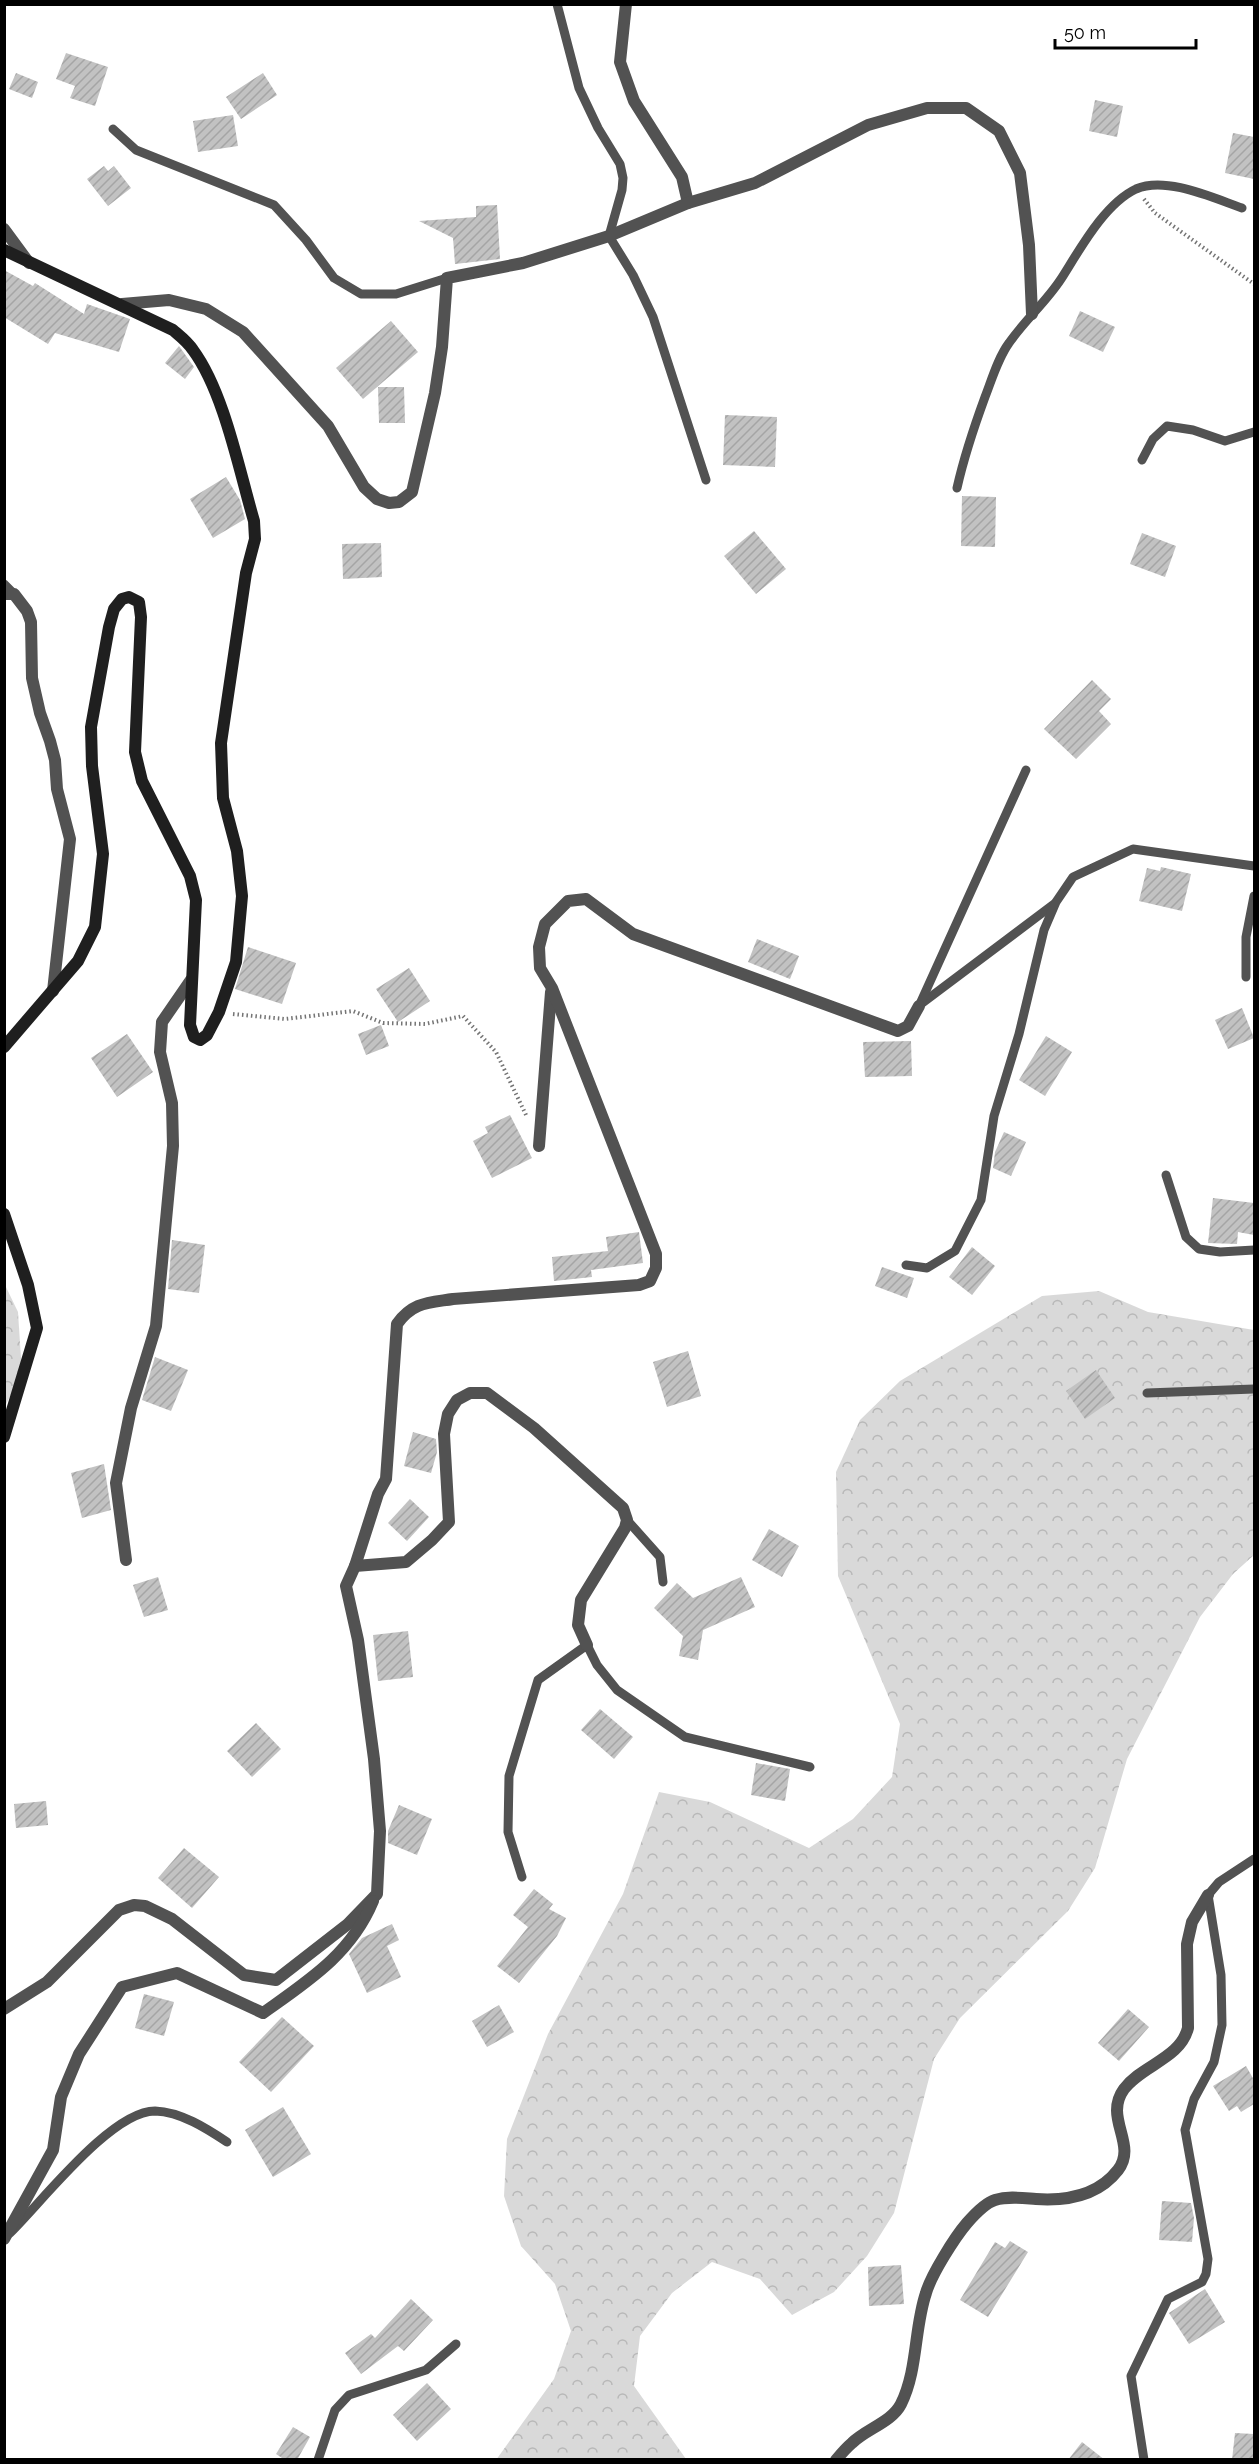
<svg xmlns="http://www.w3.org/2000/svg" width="1259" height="2464" viewBox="0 0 1259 2464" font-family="Raleway,sans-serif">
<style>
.forest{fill:url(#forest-crowns)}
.building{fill:url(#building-hatch)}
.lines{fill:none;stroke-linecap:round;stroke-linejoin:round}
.path{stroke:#747474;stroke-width:4;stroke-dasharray:1.5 3;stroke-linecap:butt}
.lane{stroke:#525252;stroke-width:9}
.street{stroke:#525252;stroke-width:12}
.secondary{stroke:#1f1f1f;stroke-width:12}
</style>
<defs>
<pattern id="forest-crowns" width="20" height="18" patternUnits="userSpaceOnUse" patternTransform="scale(1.5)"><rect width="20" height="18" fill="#d9d9d9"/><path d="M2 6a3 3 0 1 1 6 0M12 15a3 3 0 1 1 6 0" fill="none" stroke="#b8b8b8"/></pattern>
<pattern id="building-hatch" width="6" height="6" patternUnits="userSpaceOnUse" patternTransform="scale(1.5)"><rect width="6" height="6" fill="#c2c2c2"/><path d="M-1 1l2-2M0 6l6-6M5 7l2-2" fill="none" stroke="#a5a5a5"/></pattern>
</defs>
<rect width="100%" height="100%" fill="#fff"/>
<!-- forest -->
<g class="forest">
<polygon points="5,1285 18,1312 22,1374 5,1406"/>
<polygon points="1099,1291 1148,1312 1254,1330 1254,1555 1233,1574 1200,1617 1127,1759 1095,1868 1068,1911 960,2018 934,2059 894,2213 867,2256 834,2292 792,2315 760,2279 712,2262 672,2293 640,2336 634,2386 686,2459 496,2460 554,2379 571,2331 555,2284 521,2246 504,2196 507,2139 548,2034 623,1894 659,1792 710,1802 809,1848 853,1819 892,1777 900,1724 838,1576 836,1472 860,1420 900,1381 1042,1296"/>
</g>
<!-- building -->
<g class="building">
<polygon points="66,53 108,67 95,106 70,98 75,86 56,79"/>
<polygon points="16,73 38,82 32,98 9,89"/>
<polygon points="263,73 277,95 241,119 226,97"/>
<polygon points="1095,100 1123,106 1117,137 1089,131"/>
<polygon points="233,115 238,146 198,152 193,121"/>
<polygon points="1233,133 1254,137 1254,179 1225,173"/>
<polygon points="104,166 108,171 114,166 131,188 108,206 87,179"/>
<polygon points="497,205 500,259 455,264 453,238 419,221 476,217 476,206"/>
<polygon points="4,270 33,286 35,283 84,314 87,304 130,319 119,352 55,333 48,344 4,317"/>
<polygon points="1080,311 1115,327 1103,352 1069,336"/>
<polygon points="391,321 418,352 363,399 336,368"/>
<polygon points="179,346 194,367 185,379 165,363"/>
<polygon points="378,387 404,387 405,423 379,423"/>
<polygon points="725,415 777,417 775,467 723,465"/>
<polygon points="226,477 240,500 245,519 213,538 190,499"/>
<polygon points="962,496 996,497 995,547 961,546"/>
<polygon points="754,531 786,569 756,594 724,556"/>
<polygon points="1142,533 1176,546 1165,577 1130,564"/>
<polygon points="381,543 382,577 343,579 342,544"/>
<polygon points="1092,680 1111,699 1099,711 1111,724 1076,759 1044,729"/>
<polygon points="1161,867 1191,874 1182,911 1139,901 1147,868 1160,871"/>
<polygon points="757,939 799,956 790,979 748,962"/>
<polygon points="248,947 296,963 282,1004 235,989"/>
<polygon points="409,968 430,1001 398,1022 376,989"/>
<polygon points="1242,1008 1254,1038 1228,1049 1215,1020"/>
<polygon points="381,1025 389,1046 366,1055 358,1034"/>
<polygon points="127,1034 153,1072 117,1097 91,1058"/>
<polygon points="1046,1036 1072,1052 1045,1096 1019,1080"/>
<polygon points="911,1041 912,1076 865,1077 863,1042"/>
<polygon points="510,1115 532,1158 492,1178 473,1141 488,1133 485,1127"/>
<polygon points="1004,1132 1026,1142 1011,1176 993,1168 995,1152"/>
<polygon points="1213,1198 1254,1203 1254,1235 1238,1232 1237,1244 1208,1243"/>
<polygon points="639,1232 643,1263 591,1270 592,1277 554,1281 552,1257 608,1251 606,1237"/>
<polygon points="172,1240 205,1245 199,1293 168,1289"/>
<polygon points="972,1247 995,1266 972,1295 949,1277"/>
<polygon points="882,1267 914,1278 907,1298 875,1286"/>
<polygon points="688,1351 701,1396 667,1407 653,1362"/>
<polygon points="155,1357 188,1370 171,1411 142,1400"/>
<polygon points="1096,1370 1115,1398 1085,1419 1066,1391"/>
<polygon points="413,1432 436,1439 437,1452 431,1473 404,1466"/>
<polygon points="104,1464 111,1510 82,1518 71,1473"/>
<polygon points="410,1499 429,1517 407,1541 388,1523"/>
<polygon points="769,1529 799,1546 782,1577 752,1560"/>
<polygon points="158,1577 168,1610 144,1617 133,1585"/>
<polygon points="741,1577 755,1607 703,1630 698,1660 679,1656 683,1636 654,1608 677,1583 693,1598"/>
<polygon points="408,1631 413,1677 378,1681 373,1635"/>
<polygon points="600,1709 633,1737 614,1759 581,1730"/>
<polygon points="256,1723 281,1749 252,1777 227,1751"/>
<polygon points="756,1763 790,1769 785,1801 751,1795"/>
<polygon points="46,1801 48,1825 16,1828 14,1804"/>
<polygon points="399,1805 432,1819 417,1855 388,1843 388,1831"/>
<polygon points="184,1848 219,1877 192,1908 158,1878"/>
<polygon points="534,1889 553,1904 549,1909 566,1918 557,1936 519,1983 497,1966 528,1927 513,1915"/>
<polygon points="392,1924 399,1940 387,1946 401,1977 367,1993 349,1954 362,1938"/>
<polygon points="144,1994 174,2002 164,2036 135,2028"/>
<polygon points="499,2005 514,2032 487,2047 472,2021"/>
<polygon points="1128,2009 1149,2027 1119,2061 1098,2043"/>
<polygon points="282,2017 314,2046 271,2092 239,2062"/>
<polygon points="1246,2066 1254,2080 1254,2104 1241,2112 1237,2106 1229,2111 1213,2086"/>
<polygon points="283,2107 311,2154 273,2177 245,2130"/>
<polygon points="1162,2201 1191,2203 1194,2218 1192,2242 1159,2240"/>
<polygon points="1010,2241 1028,2252 988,2317 960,2300 995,2242 1005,2248"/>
<polygon points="901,2265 904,2304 869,2306 868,2267"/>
<polygon points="1205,2289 1225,2322 1189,2344 1169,2313"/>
<polygon points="411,2299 433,2320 404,2351 398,2346 361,2374 345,2353 371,2334 375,2338"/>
<polygon points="427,2383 451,2409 417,2441 393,2415"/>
<polygon points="293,2427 310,2437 297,2460 285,2460 276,2454"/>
<polygon points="1235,2433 1254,2434 1254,2460 1232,2460"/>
<polygon points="1082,2442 1105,2460 1068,2460"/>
</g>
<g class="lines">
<!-- path -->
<g class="path">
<polyline points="1144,199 1155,213 1254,284"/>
<polyline points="233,1014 285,1019 353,1011 383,1023 425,1024 463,1016 496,1052 526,1115"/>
</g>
<!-- lane -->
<g class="lane">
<polyline points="557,4 579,88 598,128 620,164 623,178 622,190 609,236 633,275 653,317 706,480"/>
<polyline points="113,129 136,150 274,205 306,240 334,278 361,294 396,294 447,278"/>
<polyline points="1142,460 1153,439 1167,426 1193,430 1225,441 1254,432"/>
<path d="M957,488C964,457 974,427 985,397C992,379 998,358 1009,343C1025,320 1046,302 1061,279C1079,251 1104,204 1136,189C1166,176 1213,198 1242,208"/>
<polyline points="4,584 14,594"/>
<polyline points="1246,977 1246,937 1254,896"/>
<polyline points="921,1004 1054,904"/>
<polyline points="919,1006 1026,770"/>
<polyline points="1166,1175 1186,1237 1199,1249 1220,1252 1254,1250"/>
<polyline points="906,1265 927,1268 955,1251 981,1200 994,1116 1019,1034 1044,930 1056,902 1073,877 1133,849 1254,866"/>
<polyline points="1147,1393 1254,1389"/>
<polyline points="627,1520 660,1557 663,1582"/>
<polyline points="522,1877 508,1832 509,1776 538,1680 587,1645 597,1665 617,1690 685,1737 810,1767"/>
<path d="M10,2233C41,2203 111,2111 155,2111C181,2112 206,2128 227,2142"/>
<polyline points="318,2460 335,2410 349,2395 426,2370 456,2344"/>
<polyline points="1144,2460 1131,2376 1168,2299 1202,2282 1206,2274 1208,2259 1185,2130 1194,2099 1214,2062 1222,2025 1221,1975 1208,1895 1219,1882 1254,1859"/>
</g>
<!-- street -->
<g class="street">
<polyline points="626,4 620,62 634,101 682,177 688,203"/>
<polyline points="4,229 29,263"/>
<polyline points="122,304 169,300 206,309 243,332 328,426 364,487 377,499 389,503 399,502 412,492 435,393 442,347 447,278 523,263 609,236 688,203 755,183 868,125 927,108 966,108 999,131 1020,173 1029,245 1032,314"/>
<polyline points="4,594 14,594 27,611 31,622 32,678 40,713 50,741 55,760 57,789 70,839 53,991"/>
<polyline points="539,1146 551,992"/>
<polyline points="126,1560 116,1483 131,1408 156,1326 173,1146 172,1103 160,1052 162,1022 191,980"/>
<path d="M355,1566L378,1494L386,1479L397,1324C413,1302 428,1303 453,1299L639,1285L650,1281L656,1268V1254L552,988L540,968L539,947L545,924L568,901L586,899L633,934L898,1031L908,1026L919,1006"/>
<polyline points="4,2009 47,1982 119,1910 134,1905 145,1906 172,1919 244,1975 276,1980 348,1924 377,1894 380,1831 374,1759 358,1640 346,1586 355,1566 406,1562 432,1540 449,1522 444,1434 448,1414 457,1400 470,1393 487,1393 534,1428 623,1508 627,1520 625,1528 581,1600 578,1625 587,1645"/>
<path d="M4,2239L53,2150L61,2097L79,2054L122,1987L177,1973L263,2013C308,1981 351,1954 373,1901"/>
<path d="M836,2460C841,2454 846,2448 852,2443C866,2429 892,2422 901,2404C918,2370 914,2328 926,2293C931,2275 955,2237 967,2223C974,2215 985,2203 995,2200C1008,2196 1022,2198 1036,2199C1066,2201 1098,2196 1118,2170C1138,2144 1103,2118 1124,2089C1142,2065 1180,2059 1188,2028L1187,1944L1192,1922L1208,1895"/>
</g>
<!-- secondary -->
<g class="secondary">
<path d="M4,250L173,330C180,336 188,342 193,350C224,392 239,470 254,521L255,539L246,573L221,743L223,798L237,851L242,896L236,962L219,1012L207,1035L200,1040L194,1037L190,1025L196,900L190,876L142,781L135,752L141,617L139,602L129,597L122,599L114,609L109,627L91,727L92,766L103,854L95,927L78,961L4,1047"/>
<polyline points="4,1214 28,1285 37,1328 4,1437"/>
</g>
</g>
<!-- border -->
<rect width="1259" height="2464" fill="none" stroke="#000000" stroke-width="12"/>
<!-- scale -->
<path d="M1055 39v9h141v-9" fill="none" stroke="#000000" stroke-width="3"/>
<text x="1064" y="39" font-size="18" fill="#000000" stroke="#ffffff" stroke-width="4.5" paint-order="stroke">50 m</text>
</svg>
